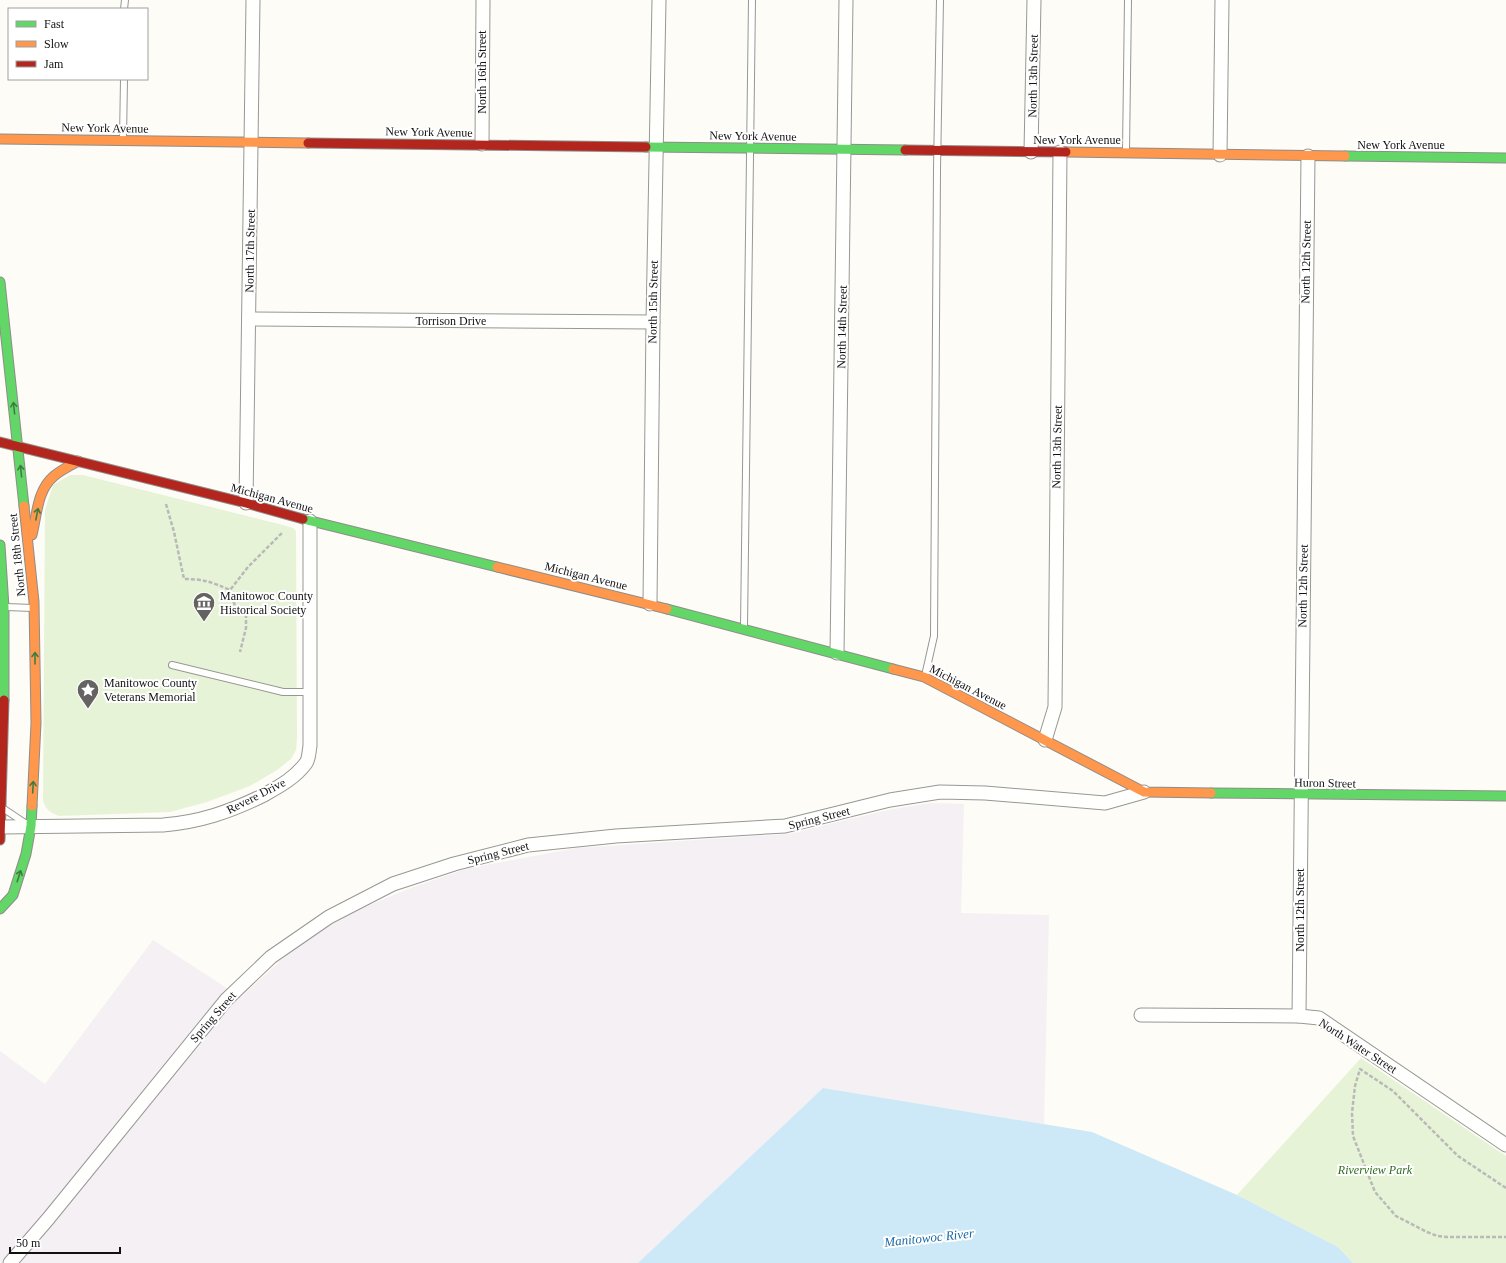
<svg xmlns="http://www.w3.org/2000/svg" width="1506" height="1263" viewBox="0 0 1506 1263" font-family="Georgia,serif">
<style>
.industrial{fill:#f5f0f3}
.green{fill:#e7f3d7}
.water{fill:#cde8f7}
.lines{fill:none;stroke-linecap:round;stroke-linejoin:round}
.lane-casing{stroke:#979795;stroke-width:8}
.street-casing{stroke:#979795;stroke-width:15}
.fast-casing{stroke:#8e8d8b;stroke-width:11}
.slow-casing{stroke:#8e8d8b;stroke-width:11}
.jam-casing{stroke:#8e8d8b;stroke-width:11}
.path{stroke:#b9b9b8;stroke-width:2.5;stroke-dasharray:4 2;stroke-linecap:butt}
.lane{stroke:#fffffe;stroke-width:6}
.street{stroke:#fffffe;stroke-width:13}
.fast{stroke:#63d668;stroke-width:9}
.slow{stroke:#ff974d;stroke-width:9}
.jam{stroke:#b3261e;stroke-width:9}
.oneway{stroke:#3e7d41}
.labels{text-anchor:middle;stroke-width:4;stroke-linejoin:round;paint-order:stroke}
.street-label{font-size:12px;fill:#111;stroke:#fff}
.poi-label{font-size:12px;fill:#111;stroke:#fff;text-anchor:start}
.park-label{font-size:12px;font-style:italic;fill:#2f6b1f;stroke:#fff}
.water-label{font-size:13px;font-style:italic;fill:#1768a6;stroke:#fff}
</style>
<rect width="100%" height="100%" fill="#fdfcf7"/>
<!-- industrial -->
<polygon class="industrial" points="930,803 964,804 961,913 1049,915 1044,1124 823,1088 638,1263 0,1263 0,1051 45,1084 153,940 225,987 241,997 280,961 316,933 358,910 408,889 469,868 577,848 788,834 888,810"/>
<!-- green -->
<g class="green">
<path d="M70,475H83L283,525L293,528L296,531L297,739L296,750L291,759L277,770L250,786L207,802L170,812L59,816C49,812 46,810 43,800L45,510L53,485Z"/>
<polygon points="1361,1058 1506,1156 1506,1263 1353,1263 1338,1247 1237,1195"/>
</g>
<!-- water -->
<polygon class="water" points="823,1088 1092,1132 1237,1195 1338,1247 1353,1263 638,1263"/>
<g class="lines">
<!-- lane casing -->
<g class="lane-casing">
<g id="lane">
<polyline points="124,9 125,0"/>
<polyline points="123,139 124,79"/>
<polyline points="1126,151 1128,0"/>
<polyline points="6,607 33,608"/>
<polyline points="744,627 752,0"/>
<polyline points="172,665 283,692 310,692"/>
<polyline points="925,676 934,636 937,169 940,0"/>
<polyline points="4,809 28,825"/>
</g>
</g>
<!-- street casing -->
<g class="street-casing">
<g id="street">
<polyline points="482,144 483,0"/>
<polyline points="1031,152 1034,0"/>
<polyline points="1220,155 1222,0"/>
<polyline points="249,319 653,322"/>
<polyline points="246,503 253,0"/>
<polyline points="650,604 653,322 659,0"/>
<polyline points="837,653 846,0"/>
<polyline points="1045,740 1055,707 1060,152"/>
<path d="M1,827L163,825C200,822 229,812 262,796C278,787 294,779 306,763C309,759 309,751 310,746V521"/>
<polyline points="1141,1015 1299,1016 1319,1018 1506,1145"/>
<polyline points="1299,1016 1308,156"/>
<polyline points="10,1263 48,1219 226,1000 271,957 329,917 393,884 454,864 528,845 616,836 785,826 890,800 940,792 985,793 1105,803 1144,792"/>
</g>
</g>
<!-- fast casing -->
<g class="fast-casing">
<g id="fast">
<polyline points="646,147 905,150"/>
<polyline points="1345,156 1506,158"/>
<polyline points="0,282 24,506"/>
<polyline points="303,519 497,567"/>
<polyline points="0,545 4,607 4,700"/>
<polyline points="667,609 893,669"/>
<polyline points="1211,793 1506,796"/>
<polyline points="0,909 13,895 26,854 31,826 32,806"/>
</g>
</g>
<!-- slow casing -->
<g class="slow-casing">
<g id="slow">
<polyline points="0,139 308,143"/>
<polyline points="1066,152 1345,156"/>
<polyline points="24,506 34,602 36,723 32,806"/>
<path d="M32,535C37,515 37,490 54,476C61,470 70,466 78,461"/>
<polyline points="497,567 667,609"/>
<polyline points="893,669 924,677 1144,792 1211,793"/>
</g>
</g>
<!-- jam casing -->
<g class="jam-casing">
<g id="jam">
<polyline points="308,143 646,147"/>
<polyline points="905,150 1066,152"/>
<polyline points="0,442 246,503 303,519"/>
<polyline points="0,840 4,700"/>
</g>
</g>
<!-- path -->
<g class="path">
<path d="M166,504L174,532L184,579C203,579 212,582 230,590L248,567L283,532"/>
<polyline points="230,590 235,606 246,615 246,628 240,652"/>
<polyline points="1506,1188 1458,1156 1393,1091 1360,1069 1355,1086 1352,1113 1353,1136 1375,1192 1396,1216 1427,1232 1437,1236 1447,1237 1506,1237"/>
</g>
<!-- lane -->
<use href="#lane" class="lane"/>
<!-- street -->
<use href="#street" class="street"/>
<!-- fast -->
<use href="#fast" class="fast"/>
<!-- slow -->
<use href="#slow" class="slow"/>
<!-- jam -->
<use href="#jam" class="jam"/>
</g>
<!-- one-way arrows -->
<defs><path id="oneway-shaft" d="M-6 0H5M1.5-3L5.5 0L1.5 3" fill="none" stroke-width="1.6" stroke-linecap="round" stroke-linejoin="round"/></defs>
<g class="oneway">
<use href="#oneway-shaft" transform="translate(14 408) rotate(-96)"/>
<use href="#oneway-shaft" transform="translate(21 471) rotate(-96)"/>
<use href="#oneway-shaft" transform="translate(37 514) rotate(-79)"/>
<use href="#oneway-shaft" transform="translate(35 658) rotate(-90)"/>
<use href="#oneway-shaft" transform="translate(33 787) rotate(-87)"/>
<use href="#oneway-shaft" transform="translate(19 876) rotate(-72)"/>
</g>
<!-- icons -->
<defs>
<g id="museum-pin" transform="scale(1.15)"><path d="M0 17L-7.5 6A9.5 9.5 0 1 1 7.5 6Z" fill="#646362" stroke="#fff"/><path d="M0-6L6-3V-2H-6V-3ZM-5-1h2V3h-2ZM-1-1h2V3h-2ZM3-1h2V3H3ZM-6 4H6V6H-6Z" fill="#fff"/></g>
<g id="sight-pin" transform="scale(1.15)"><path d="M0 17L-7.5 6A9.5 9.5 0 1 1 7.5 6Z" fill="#646362" stroke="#fff"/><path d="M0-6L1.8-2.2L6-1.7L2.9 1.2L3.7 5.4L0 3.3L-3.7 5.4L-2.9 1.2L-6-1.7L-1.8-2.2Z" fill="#fff"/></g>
</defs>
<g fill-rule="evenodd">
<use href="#museum-pin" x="204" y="603"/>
<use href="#sight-pin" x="88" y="690"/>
</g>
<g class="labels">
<!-- street labels -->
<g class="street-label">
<text transform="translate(482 72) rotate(-90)" y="4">North 16th Street</text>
<text transform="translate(1033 76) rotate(-89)" y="4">North 13th Street</text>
<text transform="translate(105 128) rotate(1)" y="4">New York Avenue</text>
<text transform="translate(429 132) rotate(1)" y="4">New York Avenue</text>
<text transform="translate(753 136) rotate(1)" y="4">New York Avenue</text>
<text x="1077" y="144">New York Avenue</text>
<text x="1401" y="149">New York Avenue</text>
<text transform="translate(250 251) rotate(-89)" y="4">North 17th Street</text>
<text transform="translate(1306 262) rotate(-89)" y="4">North 12th Street</text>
<text transform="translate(653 302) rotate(-89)" y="4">North 15th Street</text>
<text x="451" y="325">Torrison Drive</text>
<text transform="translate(842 327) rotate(-89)" y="4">North 14th Street</text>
<text transform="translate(1057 447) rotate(-89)" y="4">North 13th Street</text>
<text transform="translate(272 498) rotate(15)" y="4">Michigan Avenue</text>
<text transform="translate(17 555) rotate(-96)" y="4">North 18th Street</text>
<text transform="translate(586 576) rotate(14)" y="4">Michigan Avenue</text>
<text transform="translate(1303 586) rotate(-89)" y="4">North 12th Street</text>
<text transform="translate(968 687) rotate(27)" y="4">Michigan Avenue</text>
<text transform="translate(1325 783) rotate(1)" y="4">Huron Street</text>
<text transform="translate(256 796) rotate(-27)" y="4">Revere Drive</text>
<text transform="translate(819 818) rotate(-14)" y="4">Spring Street</text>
<text transform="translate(498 853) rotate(-14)" y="4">Spring Street</text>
<text transform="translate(1300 910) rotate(-90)" y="4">North 12th Street</text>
<text transform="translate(213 1017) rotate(-49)" y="4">Spring Street</text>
<text transform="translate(1358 1046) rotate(33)" y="4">North Water Street</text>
</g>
<!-- poi labels -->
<g class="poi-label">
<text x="220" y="600">Manitowoc County<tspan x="220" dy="14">Historical Society</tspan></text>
<text x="104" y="687">Manitowoc County<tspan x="104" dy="14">Veterans Memorial</tspan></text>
</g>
<!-- park labels -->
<g class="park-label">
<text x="1375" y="1174">Riverview Park</text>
</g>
<!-- water labels -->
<g class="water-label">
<text transform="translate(929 1237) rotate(-6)" y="5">Manitowoc River</text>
</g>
</g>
<!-- legend -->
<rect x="8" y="8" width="140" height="72" fill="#ffffff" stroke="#a0a0a0"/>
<rect x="16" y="21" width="20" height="6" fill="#63d668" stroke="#a0a0a0"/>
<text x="44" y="28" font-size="12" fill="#111111">Fast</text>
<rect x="16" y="41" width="20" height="6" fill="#ff974d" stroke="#a0a0a0"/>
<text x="44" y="48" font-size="12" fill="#111111">Slow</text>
<rect x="16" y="61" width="20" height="6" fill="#b3261e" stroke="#a0a0a0"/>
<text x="44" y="68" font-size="12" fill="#111111">Jam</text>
<!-- scale -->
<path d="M10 1247v6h110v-6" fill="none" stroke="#111111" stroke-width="2"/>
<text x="16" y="1247" font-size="12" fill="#111111" stroke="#ffffff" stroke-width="3" paint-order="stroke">50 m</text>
</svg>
